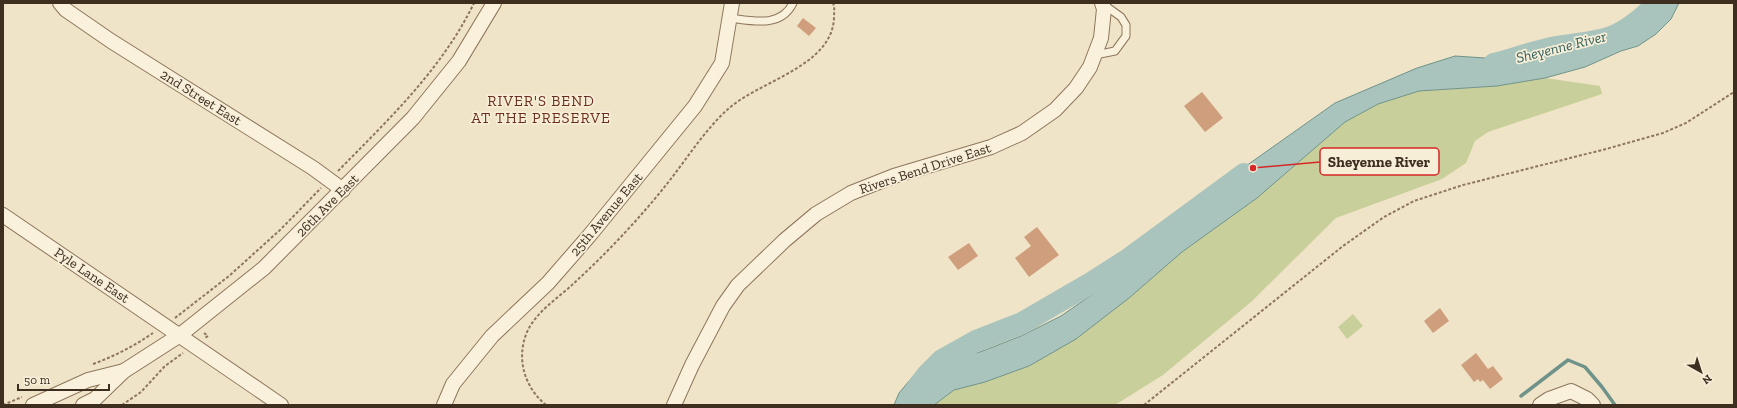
<svg xmlns="http://www.w3.org/2000/svg" width="1737" height="408" viewBox="0 0 1737 408" font-family="'Zilla Slab',serif">
<style>
.green{fill:#c9cf9b}
.water{fill:#a9c4bc;stroke:#6f938a}
.lines{fill:none;stroke-linecap:round;stroke-linejoin:round}
.stream{stroke:#6f938a;stroke-width:3.5}
.river{stroke:#a9c4bc;stroke-width:22}
.building{fill:#cf9f7d}
.lane-casing{stroke:#8d765c;stroke-width:9}
.street-casing{stroke:#8d765c;stroke-width:16}
.path{stroke:#8d765c;stroke-width:2;stroke-dasharray:3 2;stroke-linecap:butt}
.lane{stroke:#faf1dc;stroke-width:7}
.street{stroke:#faf1dc;stroke-width:14}
.labels{text-anchor:middle;stroke-width:3.5;stroke-linejoin:round;paint-order:stroke}
.street-label{font-size:14px;fill:#3d2e20;stroke:#f7eed8}
.water-label{font-size:15px;font-style:italic;fill:#2f5d5a;stroke:#f7eed8}
.neighbourhood-label{font-size:15px;letter-spacing:1px;fill:#6b2e1e;stroke:#f7eed8}
.leader{fill:none;stroke:#d62828;stroke-width:1.5}
.callout-dot{fill:#d62828;stroke:#f7eed8;stroke-width:1.5}
.callout{fill:#f7eed8;stroke:#d62828;stroke-width:1.5}
.callout-label{font-size:15px;text-anchor:middle;font-weight:bold;fill:#3d2e20}
</style>
<rect width="100%" height="100%" fill="#f0e4c8"/>
<!-- green -->
<g class="green">
<polygon points="1545,78 1600,86 1602,94 1488,132 1475,141 1466,163 1442,179 1336,218 1251,302 1163,375 1115,405 934,405 954,390 985,382 1029,366 1129,298 1182,252 1257,198 1345,122 1378,104 1419,91 1497,86"/>
<polygon points="1353,314 1363,326 1347,339 1338,327"/>
</g>
<!-- water -->
<polygon class="water" points="1649,3 1679,3 1671,19 1656,34 1638,46 1621,51 1585,67 1545,78 1497,86 1419,91 1378,104 1345,122 1257,198 1182,252 1129,298 1076,339 1029,366 985,382 954,390 934,405 894,405 899,393 915,374 944,361 980,352 1021,336 1061,316 1116,278 1207,205 1236,173 1335,103 1417,68 1455,56 1500,59 1547,54 1585,45 1614,35 1640,18"/>
<g class="lines">
<!-- stream -->
<polyline class="stream" points="1521,396 1568,360 1585,367 1602,387 1615,405"/>
<!-- river -->
<g class="river">
<path d="M1494,64C1514,59 1535,51 1556,47C1572,45 1589,43 1605,39C1624,34 1644,17 1658,3"/>
<polyline points="912,405 918,387 927,375 942,360 976,341 1022,323 1091,283 1127,260 1244,174"/>
</g>
</g>
<!-- building -->
<g class="building">
<polygon points="803,18 816,28 809,36 797,26"/>
<polygon points="1202,92 1223,118 1205,132 1184,106"/>
<polygon points="1037,227 1059,255 1029,277 1015,258 1031,246 1024,237"/>
<polygon points="969,243 978,256 958,270 948,257"/>
<polygon points="1440,308 1449,321 1433,333 1424,321"/>
<polygon points="1476,353 1488,369 1493,366 1503,379 1490,389 1483,380 1480,382 1478,379 1474,382 1461,365"/>
</g>
<g class="lines">
<!-- lane casing -->
<g class="lane-casing">
<g id="lane">
<path d="M730,18C753,21 781,28 793,3"/>
<polyline points="1095,55 1115,51 1126,36 1126,25 1121,17 1103,4"/>
</g>
</g>
<!-- street casing -->
<g class="street-casing">
<g id="street">
<polyline points="60,3 66,10 111,41 313,168 343,190"/>
<polyline points="3,215 281,405"/>
<polyline points="33,405 88,380 124,371"/>
<polyline points="83,405 95,399 124,371 180,335 264,268 413,118 459,61 494,3"/>
<polyline points="444,405 453,384 492,336 548,283 589,236 695,106 722,63 732,3"/>
<polyline points="674,405 692,365 723,306 738,285 785,240 816,214 851,193 894,176 991,147 1022,133 1055,110 1076,88 1090,67 1101,38 1104,9 1102,3"/>
<polyline points="1540,405 1549,399 1571,391 1587,399 1593,405"/>
</g>
</g>
<!-- path -->
<g class="path">
<path d="M338,171C389,119 442,69 474,3"/>
<polyline points="175,318 229,276 280,230 321,188"/>
<polyline points="204,333 208,336 205,338"/>
<path d="M93,364C115,356 134,346 153,333"/>
<polyline points="3,405 22,397"/>
<polyline points="122,405 141,392 165,366 183,353"/>
<path d="M546,405C524,387 516,358 527,332C536,312 558,298 573,284C606,254 642,216 670,180C688,157 705,130 727,110C758,81 832,67 834,18C834,12 835,8 833,3"/>
<polyline points="1144,405 1343,246 1384,217 1414,201 1463,185 1606,149 1663,133 1686,123 1734,92"/>
</g>
<!-- lane -->
<use href="#lane" class="lane"/>
<!-- street -->
<use href="#street" class="street"/>
</g>
<g class="labels">
<!-- street labels -->
<g class="street-label">
<text transform="translate(201 97) rotate(32)" y="5">2nd Street East</text>
<text transform="translate(925 168) rotate(-18)" y="5">Rivers Bend Drive East</text>
<text transform="translate(327 205) rotate(-45)" y="5">26th Ave East</text>
<text transform="translate(606 214) rotate(-50)" y="5">25th Avenue East</text>
<text transform="translate(92 275) rotate(34)" y="5">Pyle Lane East</text>
</g>
<!-- water labels -->
<g class="water-label">
<text transform="translate(1561 47) rotate(-14)" y="5">Sheyenne River</text>
</g>
<!-- neighbourhood labels -->
<g class="neighbourhood-label">
<text x="541" y="106">RIVER'S BEND<tspan x="541" dy="17">AT THE PRESERVE</tspan></text>
</g>
</g>
<!-- callouts -->
<path class="leader" d="M1253 168L1320 162"/>
<circle class="callout-dot" cx="1253" cy="168" r="4"/>
<rect class="callout" x="1320" y="148" width="119" height="27" rx="4"/>
<g class="callout-label">
<text x="1379" y="167">Sheyenne River</text>
</g>
<!-- border -->
<rect width="1737" height="408" fill="none" stroke="#3d2e20" stroke-width="8"/>
<!-- north arrow -->
<g transform="translate(1701 372) rotate(141)" stroke="#f7eed8" stroke-width="3" paint-order="stroke">
<path d="M0-3L7 15L0 10L-7 15Z" fill="#3d2e20"/>
<text y="-6" font-size="11" font-weight="bold" text-anchor="middle" fill="#3d2e20">N</text>
</g>
<!-- scale -->
<path d="M18 384v6h91v-6" fill="none" stroke="#3d2e20" stroke-width="2"/>
<text x="24" y="384" font-size="12" fill="#3d2e20" stroke="#f7eed8" stroke-width="3" paint-order="stroke">50 m</text>
</svg>
